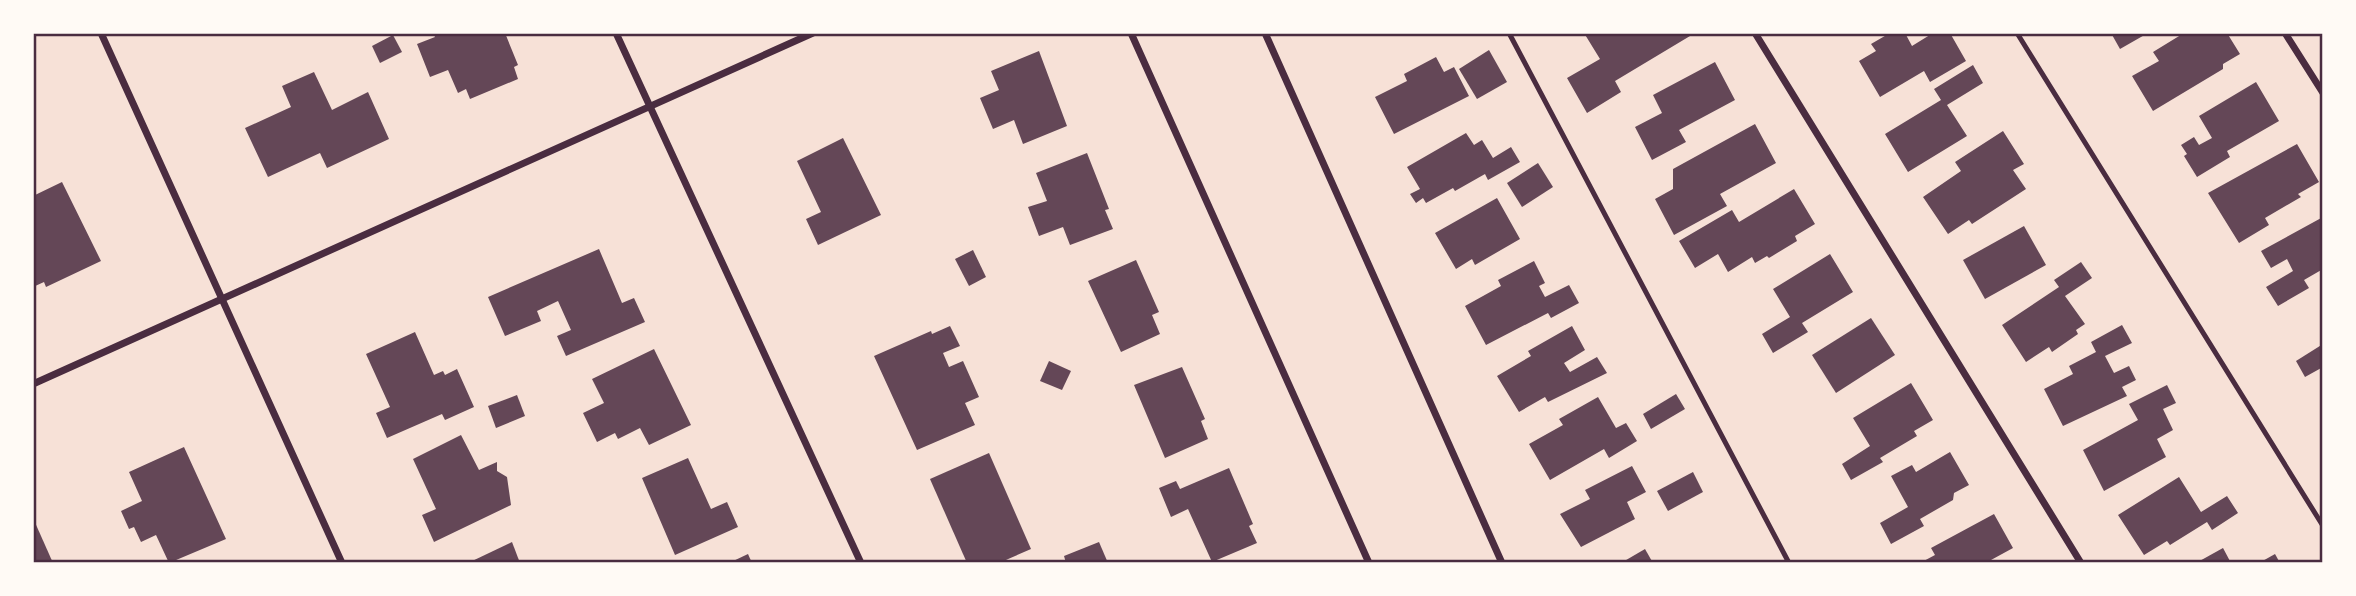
<svg xmlns="http://www.w3.org/2000/svg" width="2356" height="596" viewBox="0 0 2356 596" font-family="'Nunito Sans',sans-serif">
<style>
.building{fill:#644757}
.lines{fill:none;stroke-linecap:round;stroke-linejoin:round}
.service{stroke:#4a2c40;stroke-width:5}
.minor{stroke:#4a2c40;stroke-width:7}
.neatline{fill:none;stroke:#4a2c40;stroke-width:2.5}
</style>
<rect width="100%" height="100%" fill="#f7e1d7"/>
<!-- building -->
<g class="building">
<polygon points="433,33 505,33 518,65 514,67 518,79 470,99 466,89 458,93 448,70 430,77 417,44 435,37"/>
<polygon points="1584,33 1695,33 1615,81 1621,92 1587,113 1567,78 1600,59"/>
<polygon points="1890,33 1905,33 1912,46 1933,33 1950,33 1966,61 1930,82 1924,71 1880,97 1859,61 1876,51 1871,44"/>
<polygon points="2111,33 2148,33 2120,49"/>
<polygon points="2184,33 2186,36 2227,33 2240,54 2223,64 2223,69 2153,111 2132,76 2159,61 2153,52"/>
<polygon points="393,35 402,52 380,63 372,46"/>
<polygon points="1489,50 1507,82 1477,99 1459,69"/>
<polygon points="1039,51 1067,126 1023,144 1014,120 993,129 980,98 999,90 991,71"/>
<polygon points="1436,57 1444,72 1454,67 1469,96 1394,134 1375,97 1407,81 1404,74"/>
<polygon points="1715,62 1735,100 1679,130 1686,142 1652,160 1635,127 1662,113 1653,95"/>
<polygon points="1973,65 1983,83 1947,105 1967,136 1908,172 1885,134 1941,100 1934,89"/>
<polygon points="314,72 332,110 368,92 389,139 327,168 320,153 268,177 245,128 291,107 282,86"/>
<polygon points="2256,82 2279,121 2227,151 2230,157 2197,177 2184,156 2187,154 2181,145 2194,137 2199,145 2212,138 2199,116"/>
<polygon points="1755,124 1776,163 1720,194 1727,206 1674,235 1655,199 1673,189 1673,169"/>
<polygon points="2003,131 2024,164 2013,170 2026,189 1972,224 1969,220 1948,234 1923,197 1961,171 1955,162"/>
<polygon points="1466,133 1474,145 1482,140 1493,158 1511,147 1520,162 1488,180 1485,174 1455,191 1453,188 1426,203 1423,198 1416,203 1410,194 1420,189 1407,167"/>
<polygon points="843,138 881,215 818,245 806,219 821,212 797,161"/>
<polygon points="2297,144 2319,182 2298,194 2301,197 2265,218 2269,225 2239,243 2208,193"/>
<polygon points="1087,153 1109,209 1105,210 1113,229 1070,245 1063,227 1039,236 1028,207 1047,201 1036,173"/>
<polygon points="1538,163 1553,187 1522,207 1507,183"/>
<polygon points="62,182 101,261 46,287 44,282 33,287 33,196"/>
<polygon points="1794,189 1815,224 1795,236 1797,241 1769,258 1767,256 1755,263 1752,257 1728,272 1718,254 1695,268 1679,241 1732,210 1739,222"/>
<polygon points="1497,198 1520,239 1475,265 1472,259 1456,269 1435,233"/>
<polygon points="2323,217 2323,269 2304,280 2309,288 2278,306 2266,287 2293,271 2287,259 2271,268 2261,251"/>
<polygon points="2024,226 2046,265 1985,299 1963,260"/>
<polygon points="599,249 622,303 634,298 645,322 566,356 557,336 571,330 558,301 537,311 541,321 505,336 488,297"/>
<polygon points="973,250 986,277 969,286 955,259"/>
<polygon points="1830,254 1853,292 1802,323 1808,332 1773,353 1762,334 1790,317 1773,289"/>
<polygon points="1136,260 1159,312 1152,315 1160,334 1121,352 1088,281"/>
<polygon points="1534,261 1545,283 1539,286 1545,297 1569,285 1579,303 1551,318 1548,313 1486,345 1465,306 1501,286 1498,280"/>
<polygon points="2081,262 2092,278 2065,296 2085,324 2076,330 2078,334 2052,352 2049,347 2026,362 2002,325 2059,287 2054,280"/>
<polygon points="1871,318 1895,355 1836,393 1812,355"/>
<polygon points="2122,325 2132,343 2105,356 2114,373 2129,366 2136,380 2122,387 2127,396 2063,426 2044,389 2073,374 2069,366 2096,352 2091,342"/>
<polygon points="950,326 960,346 943,353 949,367 963,361 979,397 965,403 975,425 917,450 874,356 931,331 932,334"/>
<polygon points="1572,326 1585,350 1564,363 1570,372 1597,357 1607,373 1548,402 1545,397 1519,412 1497,376 1531,356 1528,351"/>
<polygon points="415,332 434,375 443,371 445,375 457,369 474,407 445,420 442,414 387,438 376,413 390,407 366,354"/>
<polygon points="2323,344 2323,367 2305,377 2296,361"/>
<polygon points="654,349 691,425 649,445 640,428 618,439 615,433 597,442 583,413 604,403 592,379"/>
<polygon points="1049,361 1071,371 1062,390 1040,381"/>
<polygon points="1182,367 1205,419 1201,421 1208,439 1165,458 1134,385"/>
<polygon points="1911,383 1933,420 1914,431 1917,436 1880,458 1883,462 1851,480 1842,464 1870,446 1853,418"/>
<polygon points="2167,385 2176,403 2163,409 2173,430 2157,439 2166,457 2104,491 2083,450 2138,420 2129,404"/>
<polygon points="1676,394 1685,409 1651,429 1643,414"/>
<polygon points="517,395 525,416 496,428 488,406"/>
<polygon points="1598,397 1616,428 1626,423 1637,441 1609,458 1604,449 1550,480 1529,444 1563,425 1559,419"/>
<polygon points="461,435 479,470 497,462 497,471 507,477 511,505 434,542 422,515 436,509 413,459"/>
<polygon points="184,447 226,539 169,563 156,535 141,542 134,527 129,529 121,511 142,501 129,472"/>
<polygon points="1950,452 1969,485 1954,493 1953,500 1920,519 1924,526 1891,544 1880,523 1908,507 1891,476 1912,465 1916,472"/>
<polygon points="989,453 1031,549 999,563 967,563 930,479"/>
<polygon points="688,458 711,509 727,502 738,527 675,555 642,478"/>
<polygon points="1632,466 1646,492 1627,502 1635,519 1581,547 1560,514 1590,499 1585,490"/>
<polygon points="1229,468 1253,524 1249,526 1257,543 1212,562 1188,509 1171,517 1159,488 1176,481 1180,489"/>
<polygon points="1693,472 1703,492 1668,511 1657,491"/>
<polygon points="2179,477 2201,512 2227,496 2238,513 2212,530 2207,522 2170,545 2167,541 2144,555 2118,515"/>
<polygon points="1994,514 2013,548 1991,560 1993,563 1920,563 1935,555 1931,548"/>
<polygon points="33,518 53,563 33,563"/>
<polygon points="512,542 520,563 468,563"/>
<polygon points="1099,542 1108,563 1066,563 1064,556"/>
<polygon points="2223,548 2231,563 2196,563"/>
<polygon points="1645,549 1653,563 1621,563"/>
<polygon points="748,554 752,563 729,563"/>
<polygon points="2275,554 2280,563 2259,563"/>
</g>
<g class="lines">
<!-- service -->
<g class="service">
<polyline points="1509,33 1789,563"/>
<polyline points="2017,33 2323,526"/>
</g>
<!-- minor -->
<g class="minor">
<polyline points="101,33 342,563"/>
<polyline points="616,33 861,563"/>
<polyline points="1131,33 1369,563"/>
<polyline points="1265,33 1502,563"/>
<polyline points="1755,33 2081,563"/>
<polyline points="2285,33 2323,93"/>
<polyline points="33,384 813,33"/>
</g>
</g>
<!-- border -->
<rect width="2356" height="596" fill="none" stroke="#fffaf5" stroke-width="70"/>
<rect x="35" y="35" width="2286" height="526" class="neatline"/>
</svg>
